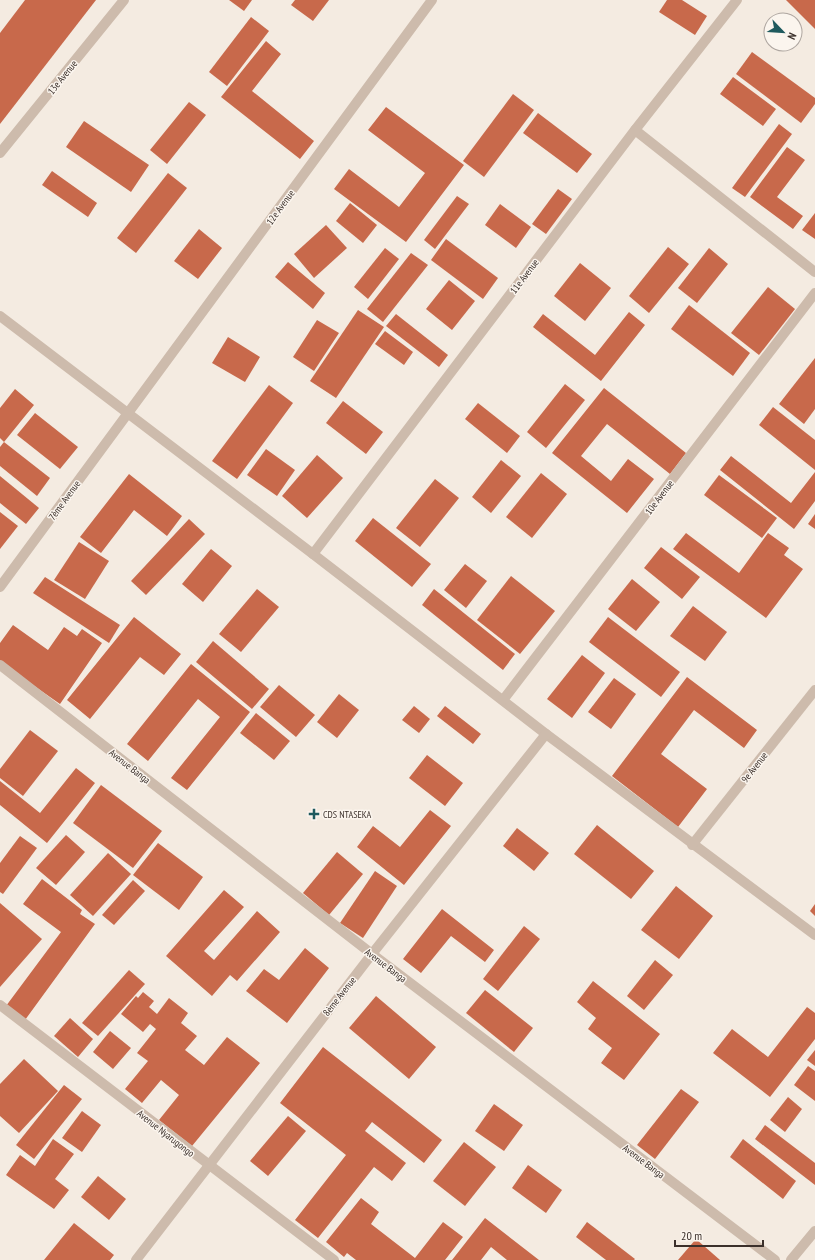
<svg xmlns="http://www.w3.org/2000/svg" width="815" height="1260" viewBox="0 0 815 1260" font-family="'PT Sans Narrow',sans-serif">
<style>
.building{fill:#c8694b}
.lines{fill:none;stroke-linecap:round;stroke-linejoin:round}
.minor{stroke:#cdbbac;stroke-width:10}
.poi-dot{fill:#1f5a5e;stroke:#fbf5ee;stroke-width:1.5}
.labels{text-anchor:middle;stroke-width:3;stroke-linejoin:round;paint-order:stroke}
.street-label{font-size:10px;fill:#3b302b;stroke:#fbf5ee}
.poi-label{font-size:10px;fill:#3b302b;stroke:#fbf5ee;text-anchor:start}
</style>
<rect width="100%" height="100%" fill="#f4ebe1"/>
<!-- building -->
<g class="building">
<polygon points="25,0 96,0 0,124 0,33"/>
<polygon points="229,0 252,0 244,11"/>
<polygon points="295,0 329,0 313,21 291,5"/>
<polygon points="667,0 682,0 707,16 695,35 659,12"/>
<polygon points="786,0 815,0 815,29"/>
<polygon points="251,17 269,31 227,86 209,72"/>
<polygon points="266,41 281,54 252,91 314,141 300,159 221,97"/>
<polygon points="752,52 815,98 815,104 801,123 736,74"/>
<polygon points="733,77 776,109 763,126 720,94"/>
<polygon points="513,94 534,110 484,177 463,161"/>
<polygon points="189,102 206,115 167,164 150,150"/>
<polygon points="386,107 464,165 406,242 334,189 349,169 399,207 425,173 368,130"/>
<polygon points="538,113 592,154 577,173 523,133"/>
<polygon points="84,121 149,165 131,192 66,147"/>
<polygon points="779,124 792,134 745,197 732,188"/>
<polygon points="787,147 805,160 777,197 803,216 793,229 750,197"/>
<polygon points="52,171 97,203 88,217 42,185"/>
<polygon points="168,173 187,188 136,253 117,238"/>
<polygon points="558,189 572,199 546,234 532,224"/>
<polygon points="457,196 469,204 435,249 424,240"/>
<polygon points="350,203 377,225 363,243 336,221"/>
<polygon points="500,204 531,227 516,248 485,225"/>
<polygon points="815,213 815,239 802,230"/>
<polygon points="326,225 347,248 314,278 294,254"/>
<polygon points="199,229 222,248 198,279 174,261"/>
<polygon points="446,239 498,278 483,299 431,260"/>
<polygon points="668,247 689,264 649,313 629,296"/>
<polygon points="385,248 399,259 368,299 354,287"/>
<polygon points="709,248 728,264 697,303 678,288"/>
<polygon points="411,253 428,265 383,322 367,309"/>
<polygon points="288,262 325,293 313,309 275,277"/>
<polygon points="580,263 611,288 585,321 554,296"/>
<polygon points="449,280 475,301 452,330 426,309"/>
<polygon points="768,287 795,309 759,355 731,333"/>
<polygon points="689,305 750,353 733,376 671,329"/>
<polygon points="358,310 384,327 336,398 310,381"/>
<polygon points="629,312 645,325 601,381 533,327 543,314 595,355"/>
<polygon points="396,314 448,355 439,367 386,326"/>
<polygon points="317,320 339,333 314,371 293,357"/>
<polygon points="385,331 413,352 404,365 375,344"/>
<polygon points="228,337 260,357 245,382 212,363"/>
<polygon points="815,358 815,409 804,424 779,404"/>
<polygon points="565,384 585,400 546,448 527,432"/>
<polygon points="269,385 293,403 237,479 212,461"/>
<polygon points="604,388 686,453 670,474 607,424 581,456 611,481 628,459 654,479 627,513 552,453"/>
<polygon points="15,389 34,405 4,442 0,438 0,408"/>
<polygon points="343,401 383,432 366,454 326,423"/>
<polygon points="478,403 520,436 507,453 465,419"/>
<polygon points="773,407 815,440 815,470 759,425"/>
<polygon points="35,413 78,447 60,469 17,435"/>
<polygon points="4,442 50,478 37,496 0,466 0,447"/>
<polygon points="266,449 295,470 277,496 247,475"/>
<polygon points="317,455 343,478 307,518 282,496"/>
<polygon points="731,456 791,503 815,472 815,501 794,529 720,470"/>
<polygon points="501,460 521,476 491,513 472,497"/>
<polygon points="541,473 567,494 532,538 506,517"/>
<polygon points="129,474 182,516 167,536 134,510 101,553 80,537"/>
<polygon points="719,475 777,518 762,538 704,495"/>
<polygon points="0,476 39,508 26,524 0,503"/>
<polygon points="435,479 459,498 420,547 396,528"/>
<polygon points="0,512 18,526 0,549"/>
<polygon points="815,514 815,529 808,524"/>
<polygon points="373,518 431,564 412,587 355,541"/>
<polygon points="189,519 205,534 146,595 131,581"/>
<polygon points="686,533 739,573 768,533 789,548 784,555 803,569 766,618 673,549"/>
<polygon points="79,542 109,561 85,599 54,580"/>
<polygon points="661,547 700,577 682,599 644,568"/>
<polygon points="211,549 232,566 203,602 182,584"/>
<polygon points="465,564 487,581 466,608 444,590"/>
<polygon points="511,576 555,611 520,654 477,620"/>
<polygon points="45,577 120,625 109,643 33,593"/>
<polygon points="632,579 660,602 636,631 608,609"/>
<polygon points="257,589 279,607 241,652 219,634"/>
<polygon points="434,589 515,654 503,670 422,605"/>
<polygon points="693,606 727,632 705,661 670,636"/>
<polygon points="134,617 181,654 164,675 140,657 90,719 67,700"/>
<polygon points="608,617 680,672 661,697 589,642"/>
<polygon points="13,625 48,650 64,627 77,636 82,629 102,643 60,704 0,662 0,643"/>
<polygon points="213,641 269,689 252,709 196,662"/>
<polygon points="582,655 605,673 572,718 547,699"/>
<polygon points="191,664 250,712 187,790 171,778 220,717 198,699 148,761 127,744"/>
<polygon points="687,677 757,730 744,748 694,710 661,754 707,789 678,827 612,776"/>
<polygon points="614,678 636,694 611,729 588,712"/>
<polygon points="279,685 315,715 296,737 260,707"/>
<polygon points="339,694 359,710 337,738 317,722"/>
<polygon points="414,706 430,719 419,733 402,720"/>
<polygon points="445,706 481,734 473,744 437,716"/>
<polygon points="256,713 290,741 274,760 240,733"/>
<polygon points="30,730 58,751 23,796 0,778 0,769"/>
<polygon points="427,755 463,783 445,806 409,778"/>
<polygon points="76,768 95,783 47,843 0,805 0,781 40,813"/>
<polygon points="101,785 162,831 133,868 73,823"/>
<polygon points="430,810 451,826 404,885 357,847 373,826 400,847"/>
<polygon points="597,825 654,871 631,899 574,854"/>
<polygon points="517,828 549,853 534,871 503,846"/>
<polygon points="66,835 85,852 56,885 36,868"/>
<polygon points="20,836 37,848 3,894 0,892 0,863"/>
<polygon points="158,843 203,877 179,910 133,875"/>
<polygon points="337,852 363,874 329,915 303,893"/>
<polygon points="108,853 131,874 93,916 70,895"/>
<polygon points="375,871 397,886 363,938 340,923"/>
<polygon points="42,879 82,910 80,914 95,924 25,1020 6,1006 61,932 23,904"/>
<polygon points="133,880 145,891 114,925 102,915"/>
<polygon points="676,886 713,916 679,959 641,930"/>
<polygon points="224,890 244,907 204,951 214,960 257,911 280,932 237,981 230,975 212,996 166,956"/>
<polygon points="0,903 42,939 0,987"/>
<polygon points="815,904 815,916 810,911"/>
<polygon points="442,909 494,950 485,962 451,936 421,973 403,959"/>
<polygon points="524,926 540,939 498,991 483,979"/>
<polygon points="305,948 329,968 287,1023 246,991 264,969 279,980"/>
<polygon points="655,960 673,975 644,1010 627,996"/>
<polygon points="129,970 145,984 98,1036 82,1023"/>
<polygon points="593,981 660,1034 624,1080 601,1063 612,1048 588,1029 596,1018 577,1002"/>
<polygon points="485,990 533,1028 514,1052 466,1013"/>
<polygon points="143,992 154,1001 149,1007 157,1014 169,998 188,1013 181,1023 197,1036 185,1050 204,1065 227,1037 260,1063 192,1146 159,1120 179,1095 161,1080 142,1103 125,1089 148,1061 137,1053 156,1029 150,1024 143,1032 121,1014 136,996 138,998"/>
<polygon points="376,996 436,1047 409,1079 349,1028"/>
<polygon points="807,1007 815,1013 815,1039 770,1097 713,1053 732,1029 768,1057"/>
<polygon points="70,1018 93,1039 78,1057 54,1036"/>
<polygon points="110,1031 131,1048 113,1069 93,1052"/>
<polygon points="323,1047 442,1140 424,1163 372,1122 365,1131 406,1163 392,1181 374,1167 318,1238 295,1220 346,1155 280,1103"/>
<polygon points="815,1050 815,1066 807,1060"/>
<polygon points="24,1059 58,1091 19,1133 0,1116 0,1084"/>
<polygon points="808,1066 815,1071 815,1101 794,1085"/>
<polygon points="64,1085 82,1099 34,1159 16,1145"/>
<polygon points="681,1089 699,1102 655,1159 637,1145"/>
<polygon points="788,1097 802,1109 785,1132 770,1120"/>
<polygon points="494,1104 523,1125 504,1151 475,1131"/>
<polygon points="82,1111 101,1125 82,1152 62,1138"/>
<polygon points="288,1116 306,1131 268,1176 250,1161"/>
<polygon points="765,1125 815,1163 815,1185 755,1139"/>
<polygon points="53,1139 74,1154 55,1179 69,1190 54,1209 6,1175 20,1155 35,1166"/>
<polygon points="743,1139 796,1181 783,1199 730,1157"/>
<polygon points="464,1142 496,1167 465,1206 433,1181"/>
<polygon points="528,1165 562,1190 546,1213 512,1188"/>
<polygon points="98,1176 126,1199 109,1220 81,1197"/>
<polygon points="361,1198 379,1212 371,1224 415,1258 443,1222 463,1237 445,1260 356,1260 347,1253 344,1257 326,1242"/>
<polygon points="485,1218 539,1260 507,1260 491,1247 481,1260 452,1260"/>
<polygon points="587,1222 635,1259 634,1260 606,1260 576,1237"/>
<polygon points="74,1223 114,1255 110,1260 44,1260"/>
<polygon points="696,1239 720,1260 678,1260"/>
</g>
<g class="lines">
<!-- minor -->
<g class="minor">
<polyline points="635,130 815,272"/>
<polyline points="0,153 124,0"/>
<polyline points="0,316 313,554 546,734 815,935"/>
<polyline points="313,554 635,130 737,0"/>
<polyline points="0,587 432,0"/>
<polyline points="0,665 372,954 775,1260"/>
<polyline points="503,700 815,293"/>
<polyline points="692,845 815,690"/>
<polyline points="0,1005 334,1260"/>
<polyline points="136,1260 372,954 546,734"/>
<polyline points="791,1260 815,1231"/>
</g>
</g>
<!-- markers -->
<path class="poi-dot" d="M312 808h4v4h4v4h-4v4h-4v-4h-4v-4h4z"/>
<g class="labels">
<!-- street labels -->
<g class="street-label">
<text transform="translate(62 77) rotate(-51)" y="4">13e Avenue</text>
<text transform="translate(280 207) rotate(-54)" y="4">12e Avenue</text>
<text transform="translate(524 276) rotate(-53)" y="4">11e Avenue</text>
<text transform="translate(659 497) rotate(-53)" y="4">10e Avenue</text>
<text transform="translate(64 500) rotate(-54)" y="4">7ème Avenue</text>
<text transform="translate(130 766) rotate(38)" y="4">Avenue Banga</text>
<text transform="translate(754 767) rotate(-52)" y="4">9e Avenue</text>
<text transform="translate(386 965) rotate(37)" y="4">Avenue Banga</text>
<text transform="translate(339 996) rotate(-52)" y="4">8ème Avenue</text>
<text transform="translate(166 1133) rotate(38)" y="4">Avenue Nyarugongo</text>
<text transform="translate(644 1161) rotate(37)" y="4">Avenue Banga</text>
</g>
<!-- poi labels -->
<g class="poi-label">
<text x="323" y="818">CDS NTASEKA</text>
</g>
</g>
<!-- north arrow -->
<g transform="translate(783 32) rotate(115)"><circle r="19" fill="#fbf5ee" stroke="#aea6a0"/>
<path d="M0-3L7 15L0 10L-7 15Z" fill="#1f5a5e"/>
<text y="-6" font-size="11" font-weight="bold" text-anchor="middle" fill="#3b302b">N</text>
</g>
<!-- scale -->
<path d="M675 1240v6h88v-6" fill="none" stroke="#3b302b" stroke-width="2"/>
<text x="681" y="1240" font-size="12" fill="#3b302b" stroke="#fbf5ee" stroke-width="3" paint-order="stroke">20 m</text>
</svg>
